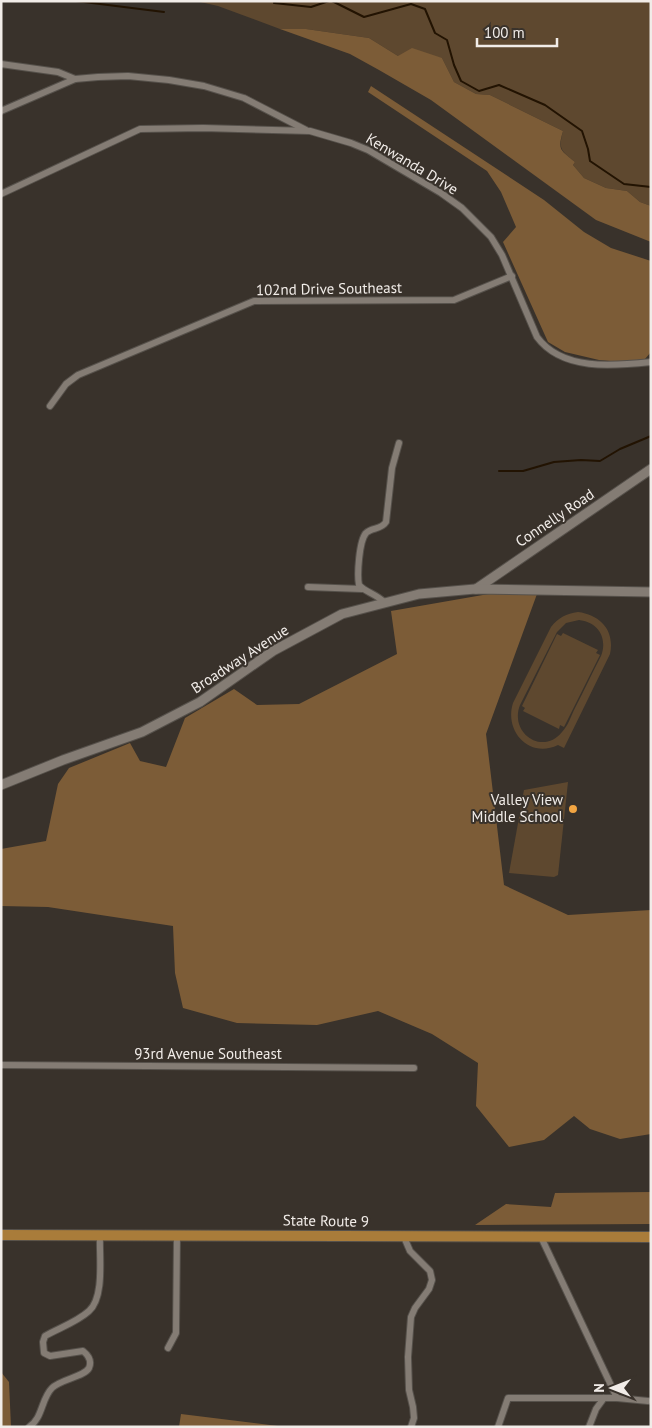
<svg xmlns="http://www.w3.org/2000/svg" width="652" height="1428" viewBox="0 0 652 1428" font-family="'PT Sans',sans-serif">
<style>
.green{fill:#5e482f;fill-rule:evenodd}
.forest{fill:#7c5c37}
.lines{fill:none;stroke-linecap:round;stroke-linejoin:round}
.stream{stroke:#221302;stroke-width:2}
.street-casing{stroke:#56514b;stroke-width:8}
.secondary-casing{stroke:#56514b;stroke-width:11}
.primary-casing{stroke:#56514b;stroke-width:12}
.street{stroke:#847c74;stroke-width:6}
.secondary{stroke:#847c74;stroke-width:9}
.primary{stroke:#a97c3a;stroke-width:10}
.poi-dot{fill:#f2a542;stroke:#39322b;stroke-width:2}
.labels{text-anchor:middle;stroke-width:4;stroke-linejoin:round;paint-order:stroke}
.street-label{font-size:15px;fill:#f1ece8;stroke:#39322b}
.poi-label{font-size:15px;fill:#f1ece8;stroke:#39322b;text-anchor:end}
</style>
<rect width="100%" height="100%" fill="#39322b"/>
<!-- green -->
<g class="green">
<path d="M196,1H651V206L640,202L627,191L606,188L584,178L573,165L575,162C561,150 558,150 563,131L490,95L476,94L454,82L442,58L398,56L369,38L306,29H280L218,6Z"/>
<path d="M578,612C601,615 615,631 610,654L564,748L558,745C529,759 504,731 513,703L551,627C559,617 566,614 578,612ZM579,620C598,622 608,638 601,656C592,673 584,691 575,708C571,716 568,726 562,732C543,756 509,733 520,705L557,632L566,623Z"/>
<polygon points="563,633 598,650 596,653 600,655 564,727 560,725 559,729 523,711 525,708 522,706 557,634 561,636"/>
<polygon points="568,782 558,875 554,877 509,873 524,790"/>
</g>
<!-- forest -->
<g class="forest">
<path d="M280,29H306L369,38L398,56L412,48L442,58L454,82L476,94L490,95L563,131C557,151 561,150 575,162L573,165L584,178L606,188L627,191L640,202L651,206V242L596,220L431,100L379,70L350,54Z"/>
<polygon points="371,86 544,200 584,232 611,248 651,261 651,352 645,359 622,362 599,360 565,352 548,342 503,242 516,227 501,192 487,171 368,92"/>
<polygon points="511,590 537,594 486,734 504,885 568,915 651,910 651,1134 620,1139 590,1129 574,1116 544,1140 509,1147 476,1106 478,1063 432,1034 378,1011 317,1025 237,1023 183,1008 175,973 173,926 48,907 1,906 1,849 46,841 58,784 69,768 130,743 140,761 166,767 185,718 234,689 257,705 299,704 397,654 391,611"/>
<polygon points="651,1192 651,1224 475,1225 506,1204 551,1207 555,1193"/>
<polygon points="1,1372 9,1382 11,1427 1,1427"/>
<polygon points="181,1414 286,1427 179,1427"/>
</g>
<g class="lines">
<!-- stream -->
<g class="stream">
<polyline points="76,1 164,12"/>
<polyline points="275,1 274,3 311,7 329,1"/>
<polyline points="332,1 364,17 411,4 425,9 435,33 447,40 454,65 461,81 479,91 499,85 545,105 582,131 588,149 590,161 624,184 651,187"/>
<polyline points="499,471 523,471 554,462 581,460 600,461 620,449 651,436"/>
</g>
<!-- street casing -->
<g class="street-casing">
<g id="street">
<polyline points="1,64 58,72 75,79"/>
<polyline points="1,111 75,79 98,77 128,76 169,80 204,86 244,98 306,130"/>
<path d="M1,194L140,129L203,128L310,131L351,143L368,150L441,193L462,208L491,237L502,255L537,337C562,371 613,366 651,362"/>
<polyline points="50,406 66,384 78,375 254,301 454,300 512,276"/>
<polyline points="308,587 362,589"/>
<path d="M384,602C376,594 365,592 359,585C357,575 359,541 366,533C372,527 381,530 386,522L392,468L399,443"/>
<polyline points="1,1065 414,1068"/>
<polyline points="404,1237 410,1251 430,1271 432,1280 429,1289 415,1308 411,1317 408,1357 409,1390 413,1407 414,1418 411,1427"/>
<polyline points="541,1237 617,1398"/>
<polyline points="168,1348 176,1333 177,1235"/>
<path d="M29,1427C43,1418 41,1399 52,1388C61,1379 84,1377 89,1368C92,1361 88,1355 83,1351L50,1356L44,1353L43,1342L45,1336C59,1328 77,1322 89,1311C105,1297 99,1255 100,1235"/>
<polyline points="498,1427 508,1398 617,1398 648,1401"/>
<polyline points="589,1427 596,1409 604,1398"/>
</g>
</g>
<!-- secondary casing -->
<g class="secondary-casing">
<g id="secondary">
<polyline points="476,589 651,469"/>
<polyline points="1,785 63,760 142,732 200,702 273,651 342,614 419,594 475,589 651,592"/>
</g>
</g>
<!-- primary casing -->
<g class="primary-casing">
<polyline id="primary" points="1,1235 651,1237"/>
</g>
<!-- street -->
<use href="#street" class="street"/>
<!-- secondary -->
<use href="#secondary" class="secondary"/>
<!-- primary -->
<use href="#primary" class="primary"/>
</g>
<!-- markers -->
<circle class="poi-dot" cx="573" cy="809" r="5"/>
<g class="labels">
<!-- street labels -->
<g class="street-label">
<text transform="translate(412 164) rotate(31)" y="5">Kenwanda Drive</text>
<text transform="translate(329 289) rotate(-1)" y="5">102nd Drive Southeast</text>
<text transform="translate(555 518) rotate(-34)" y="5">Connelly Road</text>
<text transform="translate(240 659) rotate(-33)" y="5">Broadway Avenue</text>
<text x="208" y="1059">93rd Avenue Southeast</text>
<text transform="translate(326 1221) rotate(1)" y="5">State Route 9</text>
</g>
<!-- poi labels -->
<g class="poi-label">
<text x="563" y="805">Valley View<tspan x="563" dy="17">Middle School</tspan></text>
</g>
</g>
<!-- border -->
<rect width="652" height="1428" fill="none" stroke="#f1ece8" stroke-width="5"/>
<!-- north arrow -->
<g transform="translate(612 1388) rotate(270)" stroke="#39322b" stroke-width="4" paint-order="stroke">
<path d="M0-4L9 19L0 12L-9 19Z" fill="#f1ece8"/>
<text y="-8" font-size="14" font-weight="bold" text-anchor="middle" fill="#f1ece8">N</text>
</g>
<!-- scale -->
<path d="M477 38v8h80v-8" fill="none" stroke="#f1ece8" stroke-width="2.5"/>
<text x="484" y="38" font-size="15" fill="#f1ece8" stroke="#39322b" stroke-width="4" paint-order="stroke">100 m</text>
</svg>
